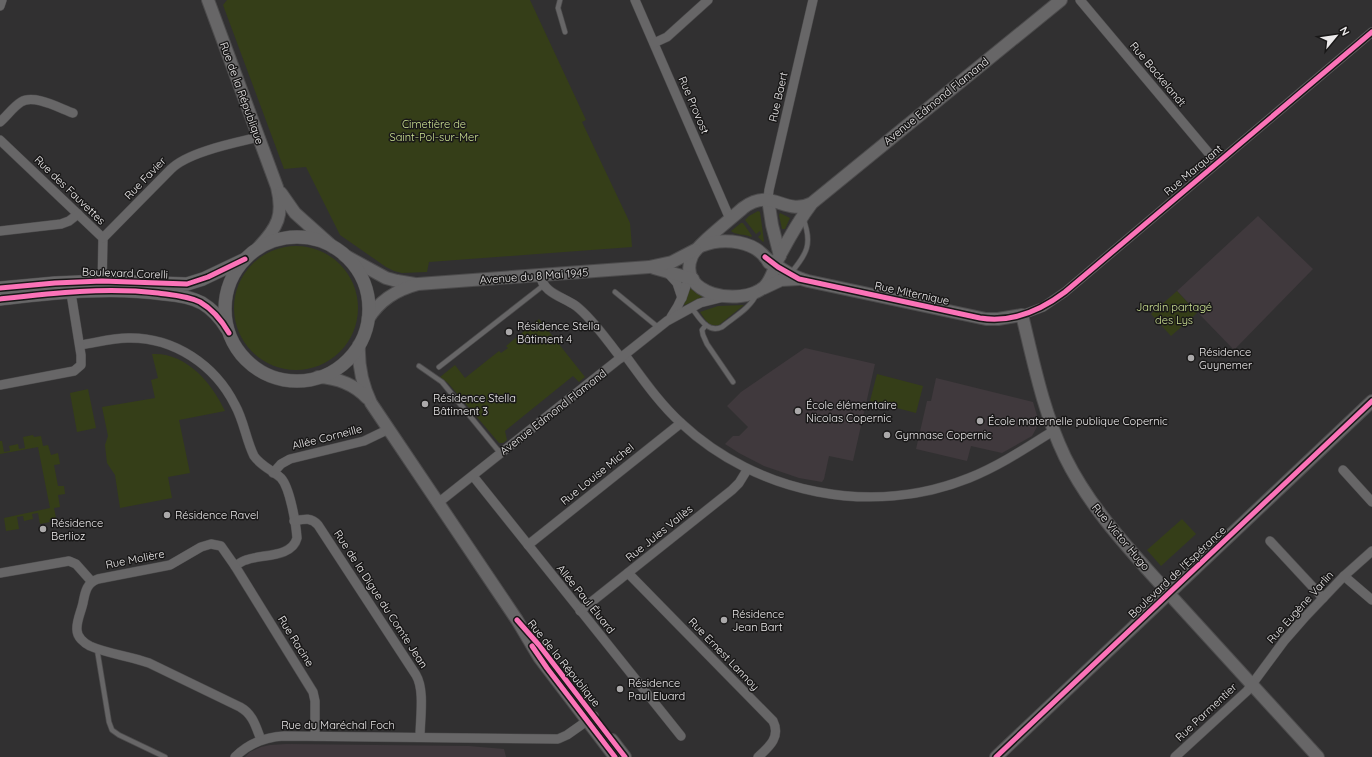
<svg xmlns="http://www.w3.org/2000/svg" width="1372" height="757" viewBox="0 0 1372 757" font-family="Quicksand,sans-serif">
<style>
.built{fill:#40393d}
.green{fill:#353e18}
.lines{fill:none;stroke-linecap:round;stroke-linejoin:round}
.service-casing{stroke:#4c4b4c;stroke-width:6}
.minor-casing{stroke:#4c4b4c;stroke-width:10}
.tertiary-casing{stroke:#4c4b4c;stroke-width:14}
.secondary-casing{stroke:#4c4b4c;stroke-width:14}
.service{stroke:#676667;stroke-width:4.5}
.minor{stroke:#676667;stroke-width:9}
.tertiary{stroke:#676667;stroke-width:12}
.secondary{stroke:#676667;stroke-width:13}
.cycleway-casing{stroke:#191818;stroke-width:8}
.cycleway{stroke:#fb73b8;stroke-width:5}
.poi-dot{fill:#aba9aa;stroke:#191818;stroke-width:1.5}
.labels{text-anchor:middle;stroke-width:3;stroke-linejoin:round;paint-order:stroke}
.street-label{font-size:11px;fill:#eceaeb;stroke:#191818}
.park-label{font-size:11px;fill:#cce193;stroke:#191818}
.poi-label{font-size:11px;fill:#eceaeb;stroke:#191818;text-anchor:start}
</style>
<rect width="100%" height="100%" fill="#313031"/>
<!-- built -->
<g class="built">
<polygon points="1258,216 1313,269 1234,350 1177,291"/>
<polygon points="805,348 875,364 853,461 829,456 824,479 822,482 799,478 764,466 739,453 725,444 733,436 739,436 748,427 727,406 741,392"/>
<polygon points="936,378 1033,402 1038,419 1037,427 1032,436 1002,453 971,446 967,461 916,449 927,401 931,401"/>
<polygon points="287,744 469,746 504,749 506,757 245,757 250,752 261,747 270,745"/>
</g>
<!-- green -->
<g class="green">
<polygon points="227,0 530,0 586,120 582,122 630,223 632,247 429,262 427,272 402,273 394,271 386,267 340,235 306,167 284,169 223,5"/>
<polygon points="758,211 760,212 764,241 763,242 758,237 761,234 760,231 756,234 745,220 749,216"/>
<polygon points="780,213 790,218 785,229 782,229 779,215"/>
<path d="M741,223H743L752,236L751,237C745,234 735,235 731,231Z"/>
<circle cx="296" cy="308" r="62"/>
<polygon points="689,288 702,295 702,297 685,305 683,304"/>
<polygon points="1177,291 1197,313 1171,336 1151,314"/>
<path d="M744,305L719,325C709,328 705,319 700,312L718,306Z"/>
<polygon points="539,319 585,377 579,382 573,376 505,431 507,440 503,443 499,443 448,383 440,377 455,365 465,378 499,351 501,353 508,348 506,346"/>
<path d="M152,354C186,352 212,383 225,411L179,420L190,473L168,477L172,498L120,508L115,475L107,463L105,445L108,436L102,407L155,398L151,380L158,378Z"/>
<polygon points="877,374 923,386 916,413 870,401"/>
<polygon points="88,389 96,428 77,432 70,393"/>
<polygon points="33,435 34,437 41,436 43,446 48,445 51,455 58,453 60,464 54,465 58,486 64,486 65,494 58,495 60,507 54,508 56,518 49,520 50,522 40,524 38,513 32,514 33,519 24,521 23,516 17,517 19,529 6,531 4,518 50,508 38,447 0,454 0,441 2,441 4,452 10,451 9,446 18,444 19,449 25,448 23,437"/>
<polygon points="1182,519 1196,534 1161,566 1147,550"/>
</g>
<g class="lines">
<!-- service casing -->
<g class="service-casing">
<g id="service">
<polyline points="560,0 558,8 565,32"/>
<path d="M790,274C807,254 813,244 803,218"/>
<polyline points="615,292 659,328"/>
<path d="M691,307C699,317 707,334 722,327C734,317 751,308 757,293"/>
<polyline points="706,325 702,330 703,335 707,344 733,382"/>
<polyline points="419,366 442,382 501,454"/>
<polyline points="439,367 544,285"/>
<polyline points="97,649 109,722 112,730 119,735 165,757"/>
</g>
</g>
<!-- minor casing -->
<g class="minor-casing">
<g id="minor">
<polyline points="635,0 730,219"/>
<polyline points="1080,0 1217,163"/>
<polyline points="0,6 2,0"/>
<polyline points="654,43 667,37 708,0"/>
<path d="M0,122C7,116 13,107 21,102C34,94 59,108 73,113"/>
<polyline points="0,140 103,238 102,287"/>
<polyline points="768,199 769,190 813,0"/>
<polyline points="0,231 61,224 69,221 78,214"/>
<path d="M103,238L171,169C188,152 234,143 259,137"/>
<polyline points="667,272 677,283 682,298"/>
<path d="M540,275C544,294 562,296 576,306C593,319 608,342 621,358"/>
<polyline points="1022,315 1043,307 1065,292 1372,32"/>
<path d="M671,317C680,304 687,288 689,272"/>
<path d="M80,345C95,343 112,338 128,338C174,337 215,365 235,405C244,421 246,440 254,456C261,466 272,470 281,478C290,488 296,524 297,538C292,558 261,554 246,560C242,561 238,564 235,566"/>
<path d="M625,355C642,378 659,403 681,423C757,494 872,517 969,478C999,466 1026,448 1053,431"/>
<polyline points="0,385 74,371 81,365 81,355 70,287"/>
<polyline points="1343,470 1372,502"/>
<polyline points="273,473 281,464 290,459 364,441 389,429"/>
<polyline points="473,476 681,736"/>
<polyline points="438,503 667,321 700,303 724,297"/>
<path d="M294,521C304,519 311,517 318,525L416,675C425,690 420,719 420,737"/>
<polyline points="1270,541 1323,598"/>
<polyline points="528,545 681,423"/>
<polyline points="0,573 69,561 76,564 92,582"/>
<path d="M628,573L773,721C781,737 769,747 758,757"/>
<polyline points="1344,576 1372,600"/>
<polyline points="580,611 732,490 739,483 747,470"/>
<path d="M261,740C256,727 253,714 240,707L149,663C130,656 108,654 90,646C84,643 77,637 77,630C76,622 81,612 83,603C85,593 86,583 98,579L170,565L201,547L211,544L221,546L235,566L313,692L315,701V736"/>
<path d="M235,757C249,743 265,737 284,736L558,739L567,735L594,716"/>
<polyline points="1175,757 1247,691 1284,641 1305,617 1344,576 1372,551"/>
</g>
</g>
<!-- tertiary casing -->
<g class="tertiary-casing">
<g id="tertiary">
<path d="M208,0L277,187C284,215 278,227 258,248"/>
<polyline points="281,193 295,213 333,247"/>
<polyline points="768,199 772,225 780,256"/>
<path d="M812,203C799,220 789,238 779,257C775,266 771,281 764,287C741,307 675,295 692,256C697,245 732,218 743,208C773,186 784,217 812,203L1061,0"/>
<path d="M701,246C723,237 757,240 769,263"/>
<polyline points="344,255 386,278 397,281 415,284"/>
<path d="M765,257C778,267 792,277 808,281L986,319H998L1022,315C1034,364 1043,411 1065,457C1091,510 1132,552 1171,596C1220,650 1269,703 1318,757"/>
<polyline points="654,268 693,279"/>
<polyline points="764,288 781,280 799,279"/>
<path d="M368,319C380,300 396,290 418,284L649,267L672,262L695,250"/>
<path d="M359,345C358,367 362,384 371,403L517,620L539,657L615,757"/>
<path d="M318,377C338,378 354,384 367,398"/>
<polyline points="612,740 625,757"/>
<polyline points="996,757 1372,401"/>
</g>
</g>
<!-- secondary casing -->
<g class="secondary-casing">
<g id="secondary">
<circle cx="297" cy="309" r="72"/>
<polyline points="0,288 55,283 102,281 187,284 203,279 243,260"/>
<path d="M0,299C54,293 109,286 164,294C176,295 191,297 202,303C212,309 221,319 227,329"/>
</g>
</g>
<!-- service -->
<use href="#service" class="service"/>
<!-- minor -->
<use href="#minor" class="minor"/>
<!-- tertiary -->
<use href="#tertiary" class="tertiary"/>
<!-- secondary -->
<use href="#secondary" class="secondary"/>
<!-- cycleway casing -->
<g class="cycleway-casing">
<g id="cycleway">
<path d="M765,257L778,267L799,279L980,318C1011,323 1040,311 1065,292L1372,32"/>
<polyline points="0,288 55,283 102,281 187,284 208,277 245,259"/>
<path d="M0,299C53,293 105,287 158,293C172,295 188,296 200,302C212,309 222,321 229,333"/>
<polyline points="517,620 539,645 625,757"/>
<polyline points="532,646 547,668 615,757"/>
<polyline points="996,757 1372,401"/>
</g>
</g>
<!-- cycleway -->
<use href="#cycleway" class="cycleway"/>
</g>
<!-- markers -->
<g class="poi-dot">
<circle cx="509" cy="332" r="4"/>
<circle cx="1191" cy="358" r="4"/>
<circle cx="425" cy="404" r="4"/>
<circle cx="798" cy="411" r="4"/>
<circle cx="980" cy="421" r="4"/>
<circle cx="887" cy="435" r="4"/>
<circle cx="167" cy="515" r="4"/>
<circle cx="43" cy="529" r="4"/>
<circle cx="724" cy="620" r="4"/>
<circle cx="620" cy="689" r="4"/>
</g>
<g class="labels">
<!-- street labels -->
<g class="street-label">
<text transform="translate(1158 74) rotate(50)" y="4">Rue Backelandt</text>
<text transform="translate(242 93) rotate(70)" y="4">Rue de la République</text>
<text transform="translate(778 97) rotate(-77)" y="4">Rue Baert</text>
<text transform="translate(936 101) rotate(-39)" y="4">Avenue Edmond Flamand</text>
<text transform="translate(694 105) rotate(67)" y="4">Rue Provost</text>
<text transform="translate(1193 170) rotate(-40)" y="4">Rue Marquant</text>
<text transform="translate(145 178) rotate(-46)" y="4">Rue Favier</text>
<text transform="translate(70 190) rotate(44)" y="4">Rue des Fauvettes</text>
<text transform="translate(125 273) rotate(2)" y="4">Boulevard Corelli</text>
<text transform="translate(534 276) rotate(-4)" y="4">Avenue du 8 Mai 1945</text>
<text transform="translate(912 293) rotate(12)" y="4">Rue Miternique</text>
<text transform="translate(553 412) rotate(-38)" y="4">Avenue Edmond Flamand</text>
<text transform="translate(327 437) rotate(-14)" y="4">Allée Corneille</text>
<text transform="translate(597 474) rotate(-39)" y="4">Rue Louise Michel</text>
<text transform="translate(659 533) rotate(-39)" y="4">Rue Jules Vallès</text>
<text transform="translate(1121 537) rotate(50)" y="4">Rue Victor Hugo</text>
<text transform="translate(135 559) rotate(-11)" y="4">Rue Molière</text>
<text transform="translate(1177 572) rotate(-43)" y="4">Boulevard de l'Espérance</text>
<text transform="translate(381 599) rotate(57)" y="4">Rue de la Digue du Comte Jean</text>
<text transform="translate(586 599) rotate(51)" y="4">Allée Paul Éluard</text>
<text transform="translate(1300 607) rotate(-48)" y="4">Rue Eugène Varlin</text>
<text transform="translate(296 641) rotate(58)" y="4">Rue Racine</text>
<text transform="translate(724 654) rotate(46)" y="4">Rue Ernest Lannoy</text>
<text transform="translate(564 663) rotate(51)" y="4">Rue de la République</text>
<text transform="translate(1206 712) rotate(-43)" y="4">Rue Parmentier</text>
<text x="338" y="729">Rue du Maréchal Foch</text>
</g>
<!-- park labels -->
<g class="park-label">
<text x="434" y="128">Cimetière de<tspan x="434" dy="13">Saint-Pol-sur-Mer</tspan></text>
<text x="1174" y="311">Jardin partagé<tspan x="1174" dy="13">des Lys</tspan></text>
</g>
<!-- poi labels -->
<g class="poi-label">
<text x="517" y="330">Résidence Stella<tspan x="517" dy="13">Bâtiment 4</tspan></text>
<text x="1199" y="356">Résidence<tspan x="1199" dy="13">Guynemer</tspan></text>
<text x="433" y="402">Résidence Stella<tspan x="433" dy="13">Bâtiment 3</tspan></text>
<text x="806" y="409">École élémentaire<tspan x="806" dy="13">Nicolas Copernic</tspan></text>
<text x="988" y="425">École maternelle publique Copernic</text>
<text x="895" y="439">Gymnase Copernic</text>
<text x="175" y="519">Résidence Ravel</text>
<text x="51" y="527">Résidence<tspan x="51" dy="13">Berlioz</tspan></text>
<text x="732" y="618">Résidence<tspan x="732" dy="13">Jean Bart</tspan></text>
<text x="628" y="687">Résidence<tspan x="628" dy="13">Paul Eluard</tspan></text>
</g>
</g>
<!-- north arrow -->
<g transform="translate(1336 36) rotate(61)" stroke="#191818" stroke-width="3" paint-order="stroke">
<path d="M0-3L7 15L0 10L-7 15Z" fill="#eceaeb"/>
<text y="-6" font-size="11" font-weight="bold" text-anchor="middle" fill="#eceaeb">N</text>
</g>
</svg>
